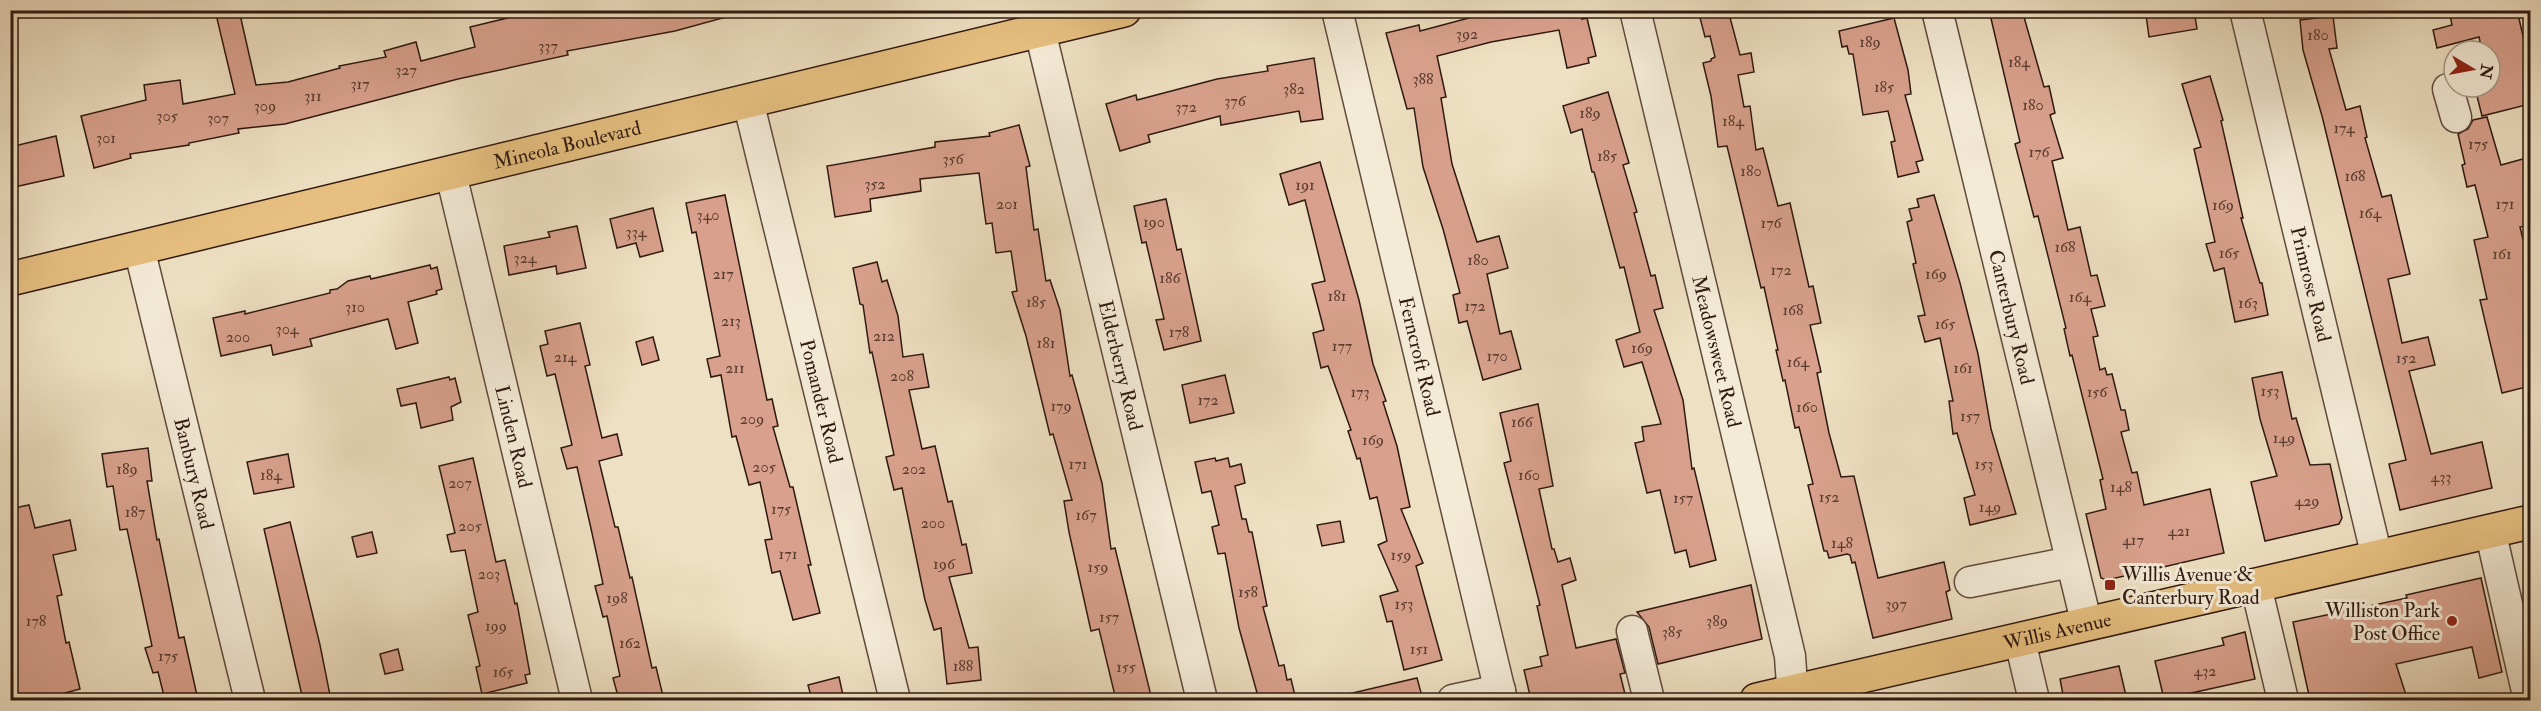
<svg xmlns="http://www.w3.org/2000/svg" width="2541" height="711" viewBox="0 0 2541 711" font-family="'IM FELL Double Pica',serif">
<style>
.building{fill:#d9a18d;stroke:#2f1910;stroke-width:1.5}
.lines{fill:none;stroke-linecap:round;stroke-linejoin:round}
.minor-casing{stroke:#5f4b3c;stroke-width:33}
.major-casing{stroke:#2f1910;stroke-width:36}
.minor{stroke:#f4ebd7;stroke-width:30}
.major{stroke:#e7c081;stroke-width:33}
.poi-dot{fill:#8f2418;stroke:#f4ebd7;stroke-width:2}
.labels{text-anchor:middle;stroke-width:6;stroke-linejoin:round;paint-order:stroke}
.number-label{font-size:16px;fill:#5a3b2f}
.street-label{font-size:20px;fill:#2f1910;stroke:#f4ebd7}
.poi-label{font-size:20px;fill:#2f1910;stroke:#f4ebd7;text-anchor:start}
</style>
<rect width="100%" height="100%" fill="#eee0c2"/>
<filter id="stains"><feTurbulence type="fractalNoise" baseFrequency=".00333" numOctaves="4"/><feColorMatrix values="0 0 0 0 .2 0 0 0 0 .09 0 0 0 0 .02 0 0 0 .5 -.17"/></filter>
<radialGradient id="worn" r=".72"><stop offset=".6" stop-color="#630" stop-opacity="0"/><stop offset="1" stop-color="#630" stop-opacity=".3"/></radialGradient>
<!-- building -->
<g class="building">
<polygon points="215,10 239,10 256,85 288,82 340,68 339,66 386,57 384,51 416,42 421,61 475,47 470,27 524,14 523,10 557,10 557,14 571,10 729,10 730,16 675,31 567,51 568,55 458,79 285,124 238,129 239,133 189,143 189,145 130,154 131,158 94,168 81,116 146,100 144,85 180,80 183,104 235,94"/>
<polygon points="1513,10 1580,10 1582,19 1587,18 1596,56 1588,58 1589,63 1567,68 1559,30 1491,42 1437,56 1446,97 1441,98 1452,164 1477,242 1499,236 1508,268 1487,274 1500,334 1511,331 1521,369 1483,380 1467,321 1459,323 1453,295 1460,293 1443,229 1423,167 1414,108 1407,109 1386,33 1419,25 1420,31 1480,15"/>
<polygon points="1698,10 1728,10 1740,55 1751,53 1754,72 1738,75 1744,107 1750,106 1756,150 1763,148 1778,206 1790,203 1809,287 1813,286 1821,323 1810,325 1821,372 1817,373 1829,433 1841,477 1854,476 1878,578 1944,562 1950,590 1946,592 1952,619 1873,638 1855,562 1852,563 1850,555 1847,554 1829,558 1827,551 1824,551 1808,485 1813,484 1799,427 1795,428 1785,380 1783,381 1776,350 1778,350 1764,287 1761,288 1727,146 1718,147 1711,96 1703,63 1711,61 1711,59 1715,57 1710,36 1705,37"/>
<polygon points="1989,10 2022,10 2044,87 2049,86 2055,113 2050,115 2063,158 2052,161 2068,230 2080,227 2091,276 2097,275 2105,306 2091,309 2098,336 2093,337 2100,370 2105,368 2107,375 2112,374 2121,410 2125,410 2129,430 2121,432 2132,473 2137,472 2144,505 2210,489 2224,553 2107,580 2101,578 2086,514 2106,509 2100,480 2103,479 2072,355 2070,356 2064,329 2066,328 2038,216 2034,217 2015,144 2020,142"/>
<polygon points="2178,10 2194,10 2197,29 2149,37 2146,15"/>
<polygon points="2449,10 2517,10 2530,66 2530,104 2482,116 2475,88 2490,87 2490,51 2482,51 2479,37 2437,48 2433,30 2452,25"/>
<polygon points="2333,16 2337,48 2329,49 2346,110 2360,106 2367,137 2365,138 2382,197 2391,195 2410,274 2388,279 2402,343 2428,337 2435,365 2409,371 2431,454 2482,442 2492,488 2400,510 2389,464 2406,460 2322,116 2303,50 2300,20"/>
<polygon points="1894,18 1908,70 1911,94 1905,95 1923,160 1916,162 1919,172 1898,177 1891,142 1895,141 1888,111 1863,115 1853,54 1849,54 1847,46 1842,47 1839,31"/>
<polygon points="1314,58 1323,119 1301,122 1299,111 1221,125 1220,116 1148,135 1150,142 1120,151 1106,104 1136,95 1137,100 1217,79 1268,71 1267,66"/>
<polygon points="2210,76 2223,120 2221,121 2243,218 2241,218 2260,283 2262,283 2268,315 2235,322 2224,268 2214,271 2206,244 2215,242 2194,149 2201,147 2182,84"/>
<polygon points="1608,92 1629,163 1623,165 1637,212 1634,213 1651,276 1655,275 1663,308 1654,310 1683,400 1692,469 1694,468 1716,560 1690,567 1686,550 1675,553 1660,490 1647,493 1635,443 1644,441 1642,427 1661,424 1642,362 1624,367 1616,340 1640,332 1624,267 1620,268 1594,172 1592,172 1582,129 1571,133 1563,106"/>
<polygon points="2487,117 2501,165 2530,157 2530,225 2520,227 2530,268 2530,386 2502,393 2480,300 2487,299 2474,240 2488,237 2475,185 2467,187 2462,165 2465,164 2458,134 2468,129 2473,120"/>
<polygon points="1019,125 1030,166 1026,167 1034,230 1038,229 1046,281 1050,280 1060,310 1070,376 1072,375 1102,483 1111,549 1115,548 1152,700 1116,700 1099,629 1091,631 1069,532 1064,501 1072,500 1053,434 1050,435 1026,336 1012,292 1017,291 1011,251 996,253 992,223 986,224 979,173 920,179 921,191 870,199 871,211 835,217 827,166 935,147 935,142 990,136 989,133"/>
<polygon points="56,136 64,176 10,188 10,147"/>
<polygon points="1320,162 1359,300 1373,364 1386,401 1383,402 1397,446 1410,507 1401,509 1423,563 1416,566 1442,660 1404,670 1392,621 1387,622 1380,596 1398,591 1378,545 1387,541 1377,497 1370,499 1360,458 1357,459 1348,431 1351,430 1328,366 1321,368 1313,333 1324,330 1312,284 1325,281 1305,200 1289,205 1280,174"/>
<polygon points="725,195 767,400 772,399 778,426 773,427 790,487 793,487 811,565 808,565 820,613 793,620 780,571 772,573 765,540 772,539 760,482 749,485 736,436 732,437 721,375 711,377 707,359 720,356 696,232 692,233 686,203"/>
<polygon points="1934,195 1960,283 1978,354 1991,429 2016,514 1970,525 1964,498 1975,495 1957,433 1953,434 1949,401 1953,401 1940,338 1925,342 1918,316 1925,315 1913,264 1916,263 1907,222 1912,220 1909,209 1919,207 1917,199"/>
<polygon points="1166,199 1177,250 1181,249 1201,341 1164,350 1156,320 1164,319 1146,242 1142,243 1134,206"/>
<polygon points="653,208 663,251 640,257 636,243 617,248 610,219"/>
<polygon points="577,226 586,268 557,274 556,266 509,275 504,246 550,237 548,232"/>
<polygon points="877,262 882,282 887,280 898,316 903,357 923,354 929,387 909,390 922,449 935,446 948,502 952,501 962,545 966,544 972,573 949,577 969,648 978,647 981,680 947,684 941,628 934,630 925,600 902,488 894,490 886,457 894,455 872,352 870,353 863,305 860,304 853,268"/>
<polygon points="430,265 431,269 437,267 442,289 436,291 437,294 408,302 418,343 396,349 388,319 310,339 312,346 273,355 271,345 221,356 213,318 245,311 245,314 330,293 330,290 337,289 348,281 370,276 371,279"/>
<polygon points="580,323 590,365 585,366 602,438 617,434 622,455 599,461 615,527 618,527 630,578 632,577 652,668 656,667 663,696 646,700 619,700 613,678 620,676 607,616 603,617 595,586 603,584 592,533 577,467 567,469 561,448 572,445 555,374 547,376 540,346 548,344 545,331"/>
<polygon points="653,337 659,360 642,365 636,342"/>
<polygon points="2282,372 2292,419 2296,418 2310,465 2330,464 2342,518 2339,524 2265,541 2251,482 2277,476 2260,419 2252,378"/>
<polygon points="1225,375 1234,413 1190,423 1182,385"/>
<polygon points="449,377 450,380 455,378 461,402 451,407 453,420 421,428 416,403 401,406 397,389"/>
<polygon points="1538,404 1553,486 1539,489 1552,549 1554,549 1558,562 1570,558 1576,580 1562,585 1576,648 1616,639 1625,673 1620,674 1625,694 1599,700 1531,700 1524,670 1542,666 1540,657 1548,655 1537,606 1540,605 1504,463 1511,461 1500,413"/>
<polygon points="148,448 152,481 147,481 157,540 159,539 179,638 184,637 198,700 165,700 158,672 153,673 145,648 152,646 127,529 120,530 113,486 107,487 102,454"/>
<polygon points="288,454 294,487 254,494 247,462"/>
<polygon points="473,458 496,562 505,560 515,604 517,603 530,674 525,675 527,683 482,694 476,667 480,666 468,615 478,612 465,550 451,552 447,535 455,533 439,466"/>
<polygon points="1215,458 1216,461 1228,458 1230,467 1241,464 1245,483 1235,486 1242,519 1246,519 1249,532 1252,532 1267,606 1263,607 1279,666 1284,665 1287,680 1291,679 1296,700 1259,700 1239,628 1225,553 1218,554 1212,527 1219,525 1211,491 1202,493 1195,462"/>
<polygon points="29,505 35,528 70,520 76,550 53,555 62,595 57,596 66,643 69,642 80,689 61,694 62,700 10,700 10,509"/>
<polygon points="1340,521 1344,542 1322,546 1317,525"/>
<polygon points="290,522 320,645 331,700 303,700 264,529"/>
<polygon points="372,532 377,553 357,557 352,537"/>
<polygon points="2481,578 2502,672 2479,678 2472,647 2396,664 2406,695 2388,700 2310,700 2293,622 2407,598 2406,595"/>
<polygon points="1751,585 1762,639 1658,664 1649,627 1637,612"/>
<polygon points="2245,632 2255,679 2164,699 2155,661 2224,645 2222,638"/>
<polygon points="398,649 403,670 385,674 380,654"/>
<polygon points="2119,666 2127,700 2064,700 2060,679"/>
<polygon points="839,677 844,700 812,700 808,685"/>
<polygon points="1417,678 1423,700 1349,700 1348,694"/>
</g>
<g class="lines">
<!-- minor casing -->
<g class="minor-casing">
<g id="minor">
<path id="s1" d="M1337,10L1502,700"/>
<path id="s2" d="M1635,10L1790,656L1793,700"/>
<path id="s3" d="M1937,10L2087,625"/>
<path id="s4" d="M2245,10L2377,557"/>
<path id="s5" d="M1040,31L1202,700"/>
<polyline points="2448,89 2456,117"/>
<path id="s6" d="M748,101L895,700"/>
<path id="s7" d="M451,174L577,700"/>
<path id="s8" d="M139,248L250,700"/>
<polyline points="2490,530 2529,700"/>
<polyline points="1970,582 2071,562"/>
<polyline points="2256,586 2283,700"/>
<polyline points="1632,631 1649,700"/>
<polyline points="2020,641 2034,700"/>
<polyline points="1453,700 1500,690"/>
</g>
</g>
<!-- major casing -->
<g class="major-casing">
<g id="major">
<path id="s9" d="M10,279L1124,10"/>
<path id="s10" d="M1757,700L2530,522"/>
</g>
</g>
<!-- minor -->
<use href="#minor" class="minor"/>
<!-- major -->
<use href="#major" class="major"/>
</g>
<!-- markers -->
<g class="poi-dot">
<rect x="2104" y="579" width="12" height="12" rx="3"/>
<circle cx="2452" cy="621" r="6"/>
</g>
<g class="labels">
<!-- number labels -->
<g class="number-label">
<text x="1467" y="39">392</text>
<text x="2318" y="40">180</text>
<text x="1870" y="47">189</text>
<text x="548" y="51">337</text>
<text x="2019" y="67">184</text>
<text x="406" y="75">327</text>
<text x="1423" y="84">388</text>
<text x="360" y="89">317</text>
<text x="1884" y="92">185</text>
<text x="1294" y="94">382</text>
<text x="313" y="101">311</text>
<text x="1235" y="106">376</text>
<text x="2033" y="110">180</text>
<text x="265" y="111">309</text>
<text x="1186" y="112">372</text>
<text x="1590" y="118">189</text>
<text x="167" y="121">305</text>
<text x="218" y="123">307</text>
<text x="1733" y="126">184</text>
<text x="2344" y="133">174</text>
<text x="106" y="143">301</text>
<text x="2478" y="149">175</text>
<text x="2039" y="157">176</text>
<text x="1607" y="161">185</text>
<text x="953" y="164">356</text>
<text x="1751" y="176">180</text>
<text x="2355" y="181">168</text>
<text x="875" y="189">352</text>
<text x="1305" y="190">191</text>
<text x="1007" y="209">201</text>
<text x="2505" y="209">171</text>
<text x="2223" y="210">169</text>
<text x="2370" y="218">164</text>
<text x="708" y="220">340</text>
<text x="1154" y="227">190</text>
<text x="1771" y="228">176</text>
<text x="636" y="237">334</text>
<text x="2065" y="252">168</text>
<text x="2229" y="258">165</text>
<text x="2502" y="259">161</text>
<text x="525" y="263">324</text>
<text x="1478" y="265">180</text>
<text x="1781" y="275">172</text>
<text x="723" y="279">217</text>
<text x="1936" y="279">169</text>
<text x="1170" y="283">186</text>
<text x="1337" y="301">181</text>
<text x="2080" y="302">164</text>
<text x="1036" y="307">185</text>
<text x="2248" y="308">163</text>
<text x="1475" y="311">172</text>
<text x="355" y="312">310</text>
<text x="1793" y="315">168</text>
<text x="731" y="326">213</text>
<text x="1945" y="329">165</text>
<text x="287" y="334">304</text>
<text x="1179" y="337">178</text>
<text x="884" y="341">212</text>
<text x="238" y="342">200</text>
<text x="1046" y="348">181</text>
<text x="1342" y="351">177</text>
<text x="1642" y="353">169</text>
<text x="1497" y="361">170</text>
<text x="565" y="362">214</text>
<text x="2406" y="363">152</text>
<text x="1798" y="367">164</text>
<text x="735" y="373">211</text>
<text x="1963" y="373">161</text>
<text x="902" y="381">208</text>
<text x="2270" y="396">153</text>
<text x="1360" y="397">173</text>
<text x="2097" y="397">156</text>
<text x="1208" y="405">172</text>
<text x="1061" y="411">179</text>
<text x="1807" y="412">160</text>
<text x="1970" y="421">157</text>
<text x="752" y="424">209</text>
<text x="1522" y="427">166</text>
<text x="2284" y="443">149</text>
<text x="1373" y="445">169</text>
<text x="1078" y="469">171</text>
<text x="1984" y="469">153</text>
<text x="764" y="472">205</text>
<text x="127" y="474">189</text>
<text x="914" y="474">202</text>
<text x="271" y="480">184</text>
<text x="1529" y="480">160</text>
<text x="2441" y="482">433</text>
<text x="460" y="488">207</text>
<text x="2121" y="492">148</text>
<text x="1829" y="502">152</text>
<text x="1683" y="503">157</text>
<text x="2307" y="506">429</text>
<text x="1990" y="512">149</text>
<text x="781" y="514">175</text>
<text x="135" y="517">187</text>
<text x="1086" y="520">167</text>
<text x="933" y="528">200</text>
<text x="470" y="531">205</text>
<text x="2179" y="536">421</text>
<text x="2133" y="545">417</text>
<text x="1842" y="548">148</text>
<text x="788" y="559">171</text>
<text x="1401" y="560">159</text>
<text x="944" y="569">196</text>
<text x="1098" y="572">159</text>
<text x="489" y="579">203</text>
<text x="1248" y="597">158</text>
<text x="617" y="603">198</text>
<text x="1404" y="609">153</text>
<text x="1896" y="609">397</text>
<text x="1109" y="622">157</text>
<text x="36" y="626">178</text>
<text x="1717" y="626">389</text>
<text x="496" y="631">199</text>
<text x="1672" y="637">385</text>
<text x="630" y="648">162</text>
<text x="1419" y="654">151</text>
<text x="168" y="661">175</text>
<text x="963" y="671">188</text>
<text x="1126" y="672">155</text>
<text x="2205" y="676">432</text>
<text x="503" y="677">165</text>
</g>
<!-- street labels -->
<g class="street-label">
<text dy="7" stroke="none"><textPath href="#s9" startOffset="573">Mineola Boulevard</textPath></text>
<text dy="7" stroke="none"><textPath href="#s4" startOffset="282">Primrose Road</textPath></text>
<text dy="7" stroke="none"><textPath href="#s3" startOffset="316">Canterbury Road</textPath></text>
<text dy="7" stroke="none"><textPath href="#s2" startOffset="351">Meadowsweet Road</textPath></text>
<text dy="7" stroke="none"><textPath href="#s1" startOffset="356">Ferncroft Road</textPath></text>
<text dy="7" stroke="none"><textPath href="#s5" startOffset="344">Elderberry Road</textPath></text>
<text dy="7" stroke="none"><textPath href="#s6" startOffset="309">Pomander Road</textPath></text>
<text dy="7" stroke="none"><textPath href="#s7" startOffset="270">Linden Road</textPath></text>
<text dy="7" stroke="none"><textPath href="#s8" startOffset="232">Banbury Road</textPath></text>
<text dy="7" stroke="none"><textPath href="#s10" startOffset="308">Willis Avenue</textPath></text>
</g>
<!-- poi labels -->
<g class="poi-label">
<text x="2122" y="581">Willis Avenue &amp;<tspan x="2122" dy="23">Canterbury Road</tspan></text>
<text x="2440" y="617" text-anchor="end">Williston Park<tspan x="2440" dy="23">Post Office</tspan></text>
</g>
</g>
<!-- margin -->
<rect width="2541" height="711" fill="none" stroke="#eee0c2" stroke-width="36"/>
<rect x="12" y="12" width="2517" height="687" fill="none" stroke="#2f1910" stroke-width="3"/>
<rect x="18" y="18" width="2505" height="675" fill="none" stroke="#2f1910" stroke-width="1.5"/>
<!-- north arrow -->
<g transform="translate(2472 69) rotate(100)"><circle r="28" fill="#f4ebd7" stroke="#a59787" stroke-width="1.5"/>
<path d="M0-4.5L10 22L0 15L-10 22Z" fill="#8f2418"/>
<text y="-9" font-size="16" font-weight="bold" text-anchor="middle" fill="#2f1910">N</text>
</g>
<rect width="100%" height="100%" filter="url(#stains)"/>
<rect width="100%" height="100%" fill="url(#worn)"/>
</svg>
